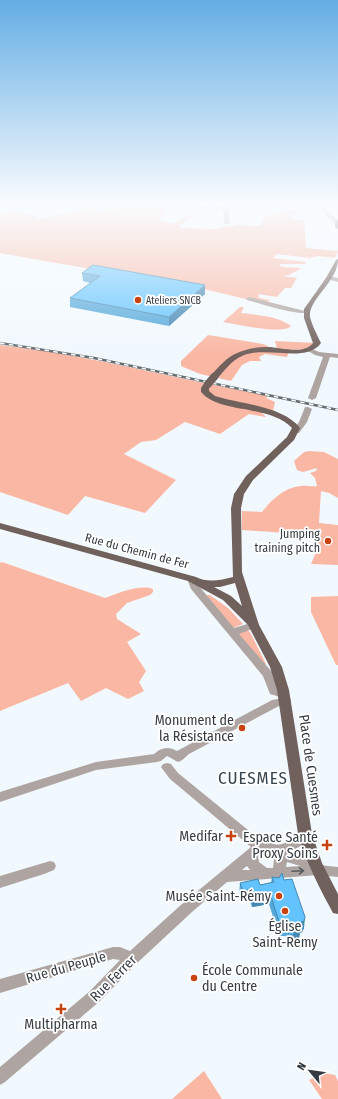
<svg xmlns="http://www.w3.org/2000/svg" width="338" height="1099" viewBox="0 0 338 1099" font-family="'Fira Sans Condensed',sans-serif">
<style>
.green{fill:#fab7a3}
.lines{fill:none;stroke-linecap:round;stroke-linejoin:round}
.minor{fill:#aea5a2;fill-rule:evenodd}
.major{fill:#70615d;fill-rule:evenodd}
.rail-casing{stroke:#666d72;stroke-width:2.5}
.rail{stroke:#fff;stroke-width:1.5;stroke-dasharray:4.5;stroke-linecap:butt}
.major-bridge{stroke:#70615d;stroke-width:8}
.wall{fill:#54a8da}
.shaded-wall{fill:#4588b2}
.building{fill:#62c3fe;stroke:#4588b2}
.oneway{stroke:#595c5e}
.poi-dot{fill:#c94212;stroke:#fff;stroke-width:1.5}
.labels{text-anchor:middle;stroke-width:3.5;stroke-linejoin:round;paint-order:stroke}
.far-poi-label{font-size:10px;fill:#353c41;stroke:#fff;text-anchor:start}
.poi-label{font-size:12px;fill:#353c41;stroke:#fff;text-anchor:end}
.street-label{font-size:12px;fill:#353c41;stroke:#fff}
.near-poi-label{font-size:14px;fill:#353c41;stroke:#fff;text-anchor:end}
.near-street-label{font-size:14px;fill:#353c41;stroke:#fff}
.near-quarter-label{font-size:17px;letter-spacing:1px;fill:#36444e;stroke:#fff}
</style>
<rect width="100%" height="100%" fill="#f2f9fe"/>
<!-- green -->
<g class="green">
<path d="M139,203H168L162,206L165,207L166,213L158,221L174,223L191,214L197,213L180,225V228L216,229L226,226H236V224L239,225L259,226L264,219L263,217C267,215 269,216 273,214C287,210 289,209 303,214L290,215L292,219L311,221H304L306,248L338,251L335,258L318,256L310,258L277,254L273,258L306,262L305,264H279L282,267L302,268L289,275L283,276L297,278L291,288H285L277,297L258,294L259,298L270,300L266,304L204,289L0,253V215C7,209 33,212 38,219L93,208L100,212Z"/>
<path d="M240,307H244L241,313C257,315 278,316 291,326C284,335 235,324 223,322Z"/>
<polygon points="208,335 263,344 268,346 268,349 277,349 275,341 317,343 313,349 289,350 287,357 265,354 259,357 261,361 250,361 242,365 231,381 200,374 181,366 181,361"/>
<polygon points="0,345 46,351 105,362 204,383 202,393 204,395 211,398 208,391 209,384 268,396 266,398 275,402 273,411 262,413 266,417 249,414 220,434 185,422 156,440 141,442 124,454 176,480 145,513 85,496 68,515 0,492"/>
<path d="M309,451L324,452L338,459V498L329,493L321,491L319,523L338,525V565L311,564L318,548V535L242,530V511L262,512C271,500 285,487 301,486C306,485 311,487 317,486L315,478L310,473L316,471L317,468L303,472L297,470L294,461L304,452Z"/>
<path d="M2,562L105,598C118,593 140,584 153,589V592L150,595L127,603L116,614L117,619L141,634L127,642L146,671L139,682L144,691L128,699L106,688L81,701L68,683L0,711V563Z"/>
<polygon points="207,595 210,595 228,608 243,624 233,628 207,596"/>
<polygon points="338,596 338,665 336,665 311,612 311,597"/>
<polygon points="248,630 251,634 266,664 263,665 236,633"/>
<polygon points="204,1071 222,1099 172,1099"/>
<polygon points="323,1073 335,1075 338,1081 338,1099 322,1099 309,1080"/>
</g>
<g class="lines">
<!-- minor -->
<g class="minor">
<polygon points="233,203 301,203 240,204 237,207 228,209 230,223 227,225 224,223 223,210 202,208 200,207 202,206 221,207 234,204"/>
<polygon points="313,203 318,203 338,220 338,223 335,223"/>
<polygon points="329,276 338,278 338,282 327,279 326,278"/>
<path d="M249,297L309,312C301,317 258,303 247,300L246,299Z"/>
<polygon points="310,348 319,352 338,354 338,358 330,357 316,398 312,400 308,398 323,357 315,355 308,351 308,349"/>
<polygon points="305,407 308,407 312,409 307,422 299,433 293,433 292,431 299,422"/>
<path d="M192,576L195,577L199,586L234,628L254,622L257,623L259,625L257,627L239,634L272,672L278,688L288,691L289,694L286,697L290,698L291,701L290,704L279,706L189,754C176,766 180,762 167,756L161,761L157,762L96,770L0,802V792L96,762L154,754C161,747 169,746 177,751L272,700L283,698L270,694L263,676L191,589L187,579Z"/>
<path d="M167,763L171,764L178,773L264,843C274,842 274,847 285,843C295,839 298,827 309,830L311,834C307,842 298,849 289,852L301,856L318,858L320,862L319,865L338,867V877L318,875L227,882L192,912L136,964L100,1001L5,1082L0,1085V1067L90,991L120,960L113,959L0,993V979L113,947H120L130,951L182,904L251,847L170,779L161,767L163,764ZM263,854H269L274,859L273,868H267L259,862L258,856ZM287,862L300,866L286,867ZM247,866L250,870H242Z"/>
<polygon points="50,861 54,862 56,866 54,870 44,874 0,888 0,876"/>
</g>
<!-- major -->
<g class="major">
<polygon points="338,220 338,229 335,227 335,222"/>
<path d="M338,259C338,282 308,299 310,317C312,325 317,335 321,343C306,364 266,345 242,356C231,361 224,371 217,379H211V375C219,367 227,357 237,353C246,349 256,347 265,347C279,346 303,356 313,343L304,318V309L326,278L336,260Z"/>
<path d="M205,382H211L212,384L209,388V391L215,396C240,404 283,406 300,428L294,440L253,480L244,494L241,508L242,572L259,625L282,667L289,690L312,834L322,863L338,894V914L333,913C319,887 306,862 298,834L277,690L270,667L248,625L223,600L188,581L0,529V523L196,577C207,583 221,580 233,577L231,508L234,494L246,476L287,437L292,428C269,404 219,414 201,392V388ZM235,583L242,606L231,596L214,587H220Z"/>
</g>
<!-- rail casing -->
<g class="rail-casing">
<polyline id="rail" points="0,343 94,358 338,410"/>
</g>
<!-- rail -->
<use href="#rail" class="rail"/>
<!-- major-bridge -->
<polyline class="major-bridge" points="208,384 214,377"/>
</g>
<!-- wall -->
<g class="wall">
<polygon points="82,273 205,285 205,294 169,326 70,307 70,298 90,283 83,281"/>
<polygon points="272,877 284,880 304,928 302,932 300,933 299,938 298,941 292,942 285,936 279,936 269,904 252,907 250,901 242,902 239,894 240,883 260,885 271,883"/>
</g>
<!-- shaded-wall -->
<g class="shaded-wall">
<polygon points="205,285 205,294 169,326 169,317"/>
<polygon points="251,889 250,901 242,902 243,891"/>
<polygon points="270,893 269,904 252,907 253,896"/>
<polygon points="305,917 304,928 302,932 300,933 299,938 298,941 292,942 294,931"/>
</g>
<!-- building -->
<g class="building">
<polygon points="93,265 205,285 169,317 70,298 100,276 82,273"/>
<polygon points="282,873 284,880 292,879 305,917 304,921 301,922 301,927 299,930 294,931 287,925 280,925 270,893 253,896 251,889 243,891 240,883 258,879 260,885 274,882 272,877 279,878"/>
</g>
<!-- one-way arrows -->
<defs><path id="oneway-shaft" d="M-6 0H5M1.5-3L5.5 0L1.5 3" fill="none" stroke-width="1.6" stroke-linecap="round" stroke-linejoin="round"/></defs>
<use class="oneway" href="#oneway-shaft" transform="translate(298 871) rotate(-3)"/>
<!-- sky -->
<linearGradient id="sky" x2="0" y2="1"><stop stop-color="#64ade3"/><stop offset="0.57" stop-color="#f9fcff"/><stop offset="1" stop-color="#f9fcff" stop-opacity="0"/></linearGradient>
<rect width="338" height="357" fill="url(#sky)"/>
<!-- markers -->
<g class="poi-dot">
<circle cx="138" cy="300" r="4"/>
<circle cx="328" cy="541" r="4"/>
<circle cx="242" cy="728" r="4"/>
<path d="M229 830h4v4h4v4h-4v4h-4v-4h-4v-4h4z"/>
<path d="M325 839h4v4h4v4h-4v4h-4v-4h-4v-4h4z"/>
<circle cx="279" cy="896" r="4"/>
<circle cx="285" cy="911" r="4"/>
<circle cx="194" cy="978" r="4"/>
<path d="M59 1003h4v4h4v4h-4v4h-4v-4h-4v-4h4z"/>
</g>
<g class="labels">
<!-- far-poi labels -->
<g class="far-poi-label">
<text x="146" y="304">Ateliers SNCB</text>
</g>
<!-- poi labels -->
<g class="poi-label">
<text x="320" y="538">Jumping<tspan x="320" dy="14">training pitch</tspan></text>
</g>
<!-- street labels -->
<g class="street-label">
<text transform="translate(137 551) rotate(15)" y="4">Rue du Chemin de Fer</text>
</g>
<!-- near-poi labels -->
<g class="near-poi-label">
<text x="234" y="725">Monument de<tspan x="234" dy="16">la Résistance</tspan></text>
<text x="223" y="841">Medifar</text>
<text x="318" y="842">Espace Santé<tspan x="318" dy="16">Proxy Soins</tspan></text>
<text x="271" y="901">Musée Saint-Rémy</text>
<text x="285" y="931" text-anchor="middle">Église<tspan x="285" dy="16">Saint-Remy</tspan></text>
<text x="202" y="975" text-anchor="start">École Communale<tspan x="202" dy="16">du Centre</tspan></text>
<text x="61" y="1029" text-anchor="middle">Multipharma</text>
</g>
<!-- near-street labels -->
<g class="near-street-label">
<text transform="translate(311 765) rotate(82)" y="5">Place de Cuesmes</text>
<text transform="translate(66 967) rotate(-16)" y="5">Rue du Peuple</text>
<text transform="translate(113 978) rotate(-45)" y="5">Rue Ferrer</text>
</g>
<!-- near-quarter labels -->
<g class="near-quarter-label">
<text x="253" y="784">CUESMES</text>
</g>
</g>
<!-- north arrow -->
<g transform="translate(310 1071) rotate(299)" stroke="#ffffff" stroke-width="3" paint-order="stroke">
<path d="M0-3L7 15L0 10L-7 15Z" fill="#353c41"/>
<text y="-6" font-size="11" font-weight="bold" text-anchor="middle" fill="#353c41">N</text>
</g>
</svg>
